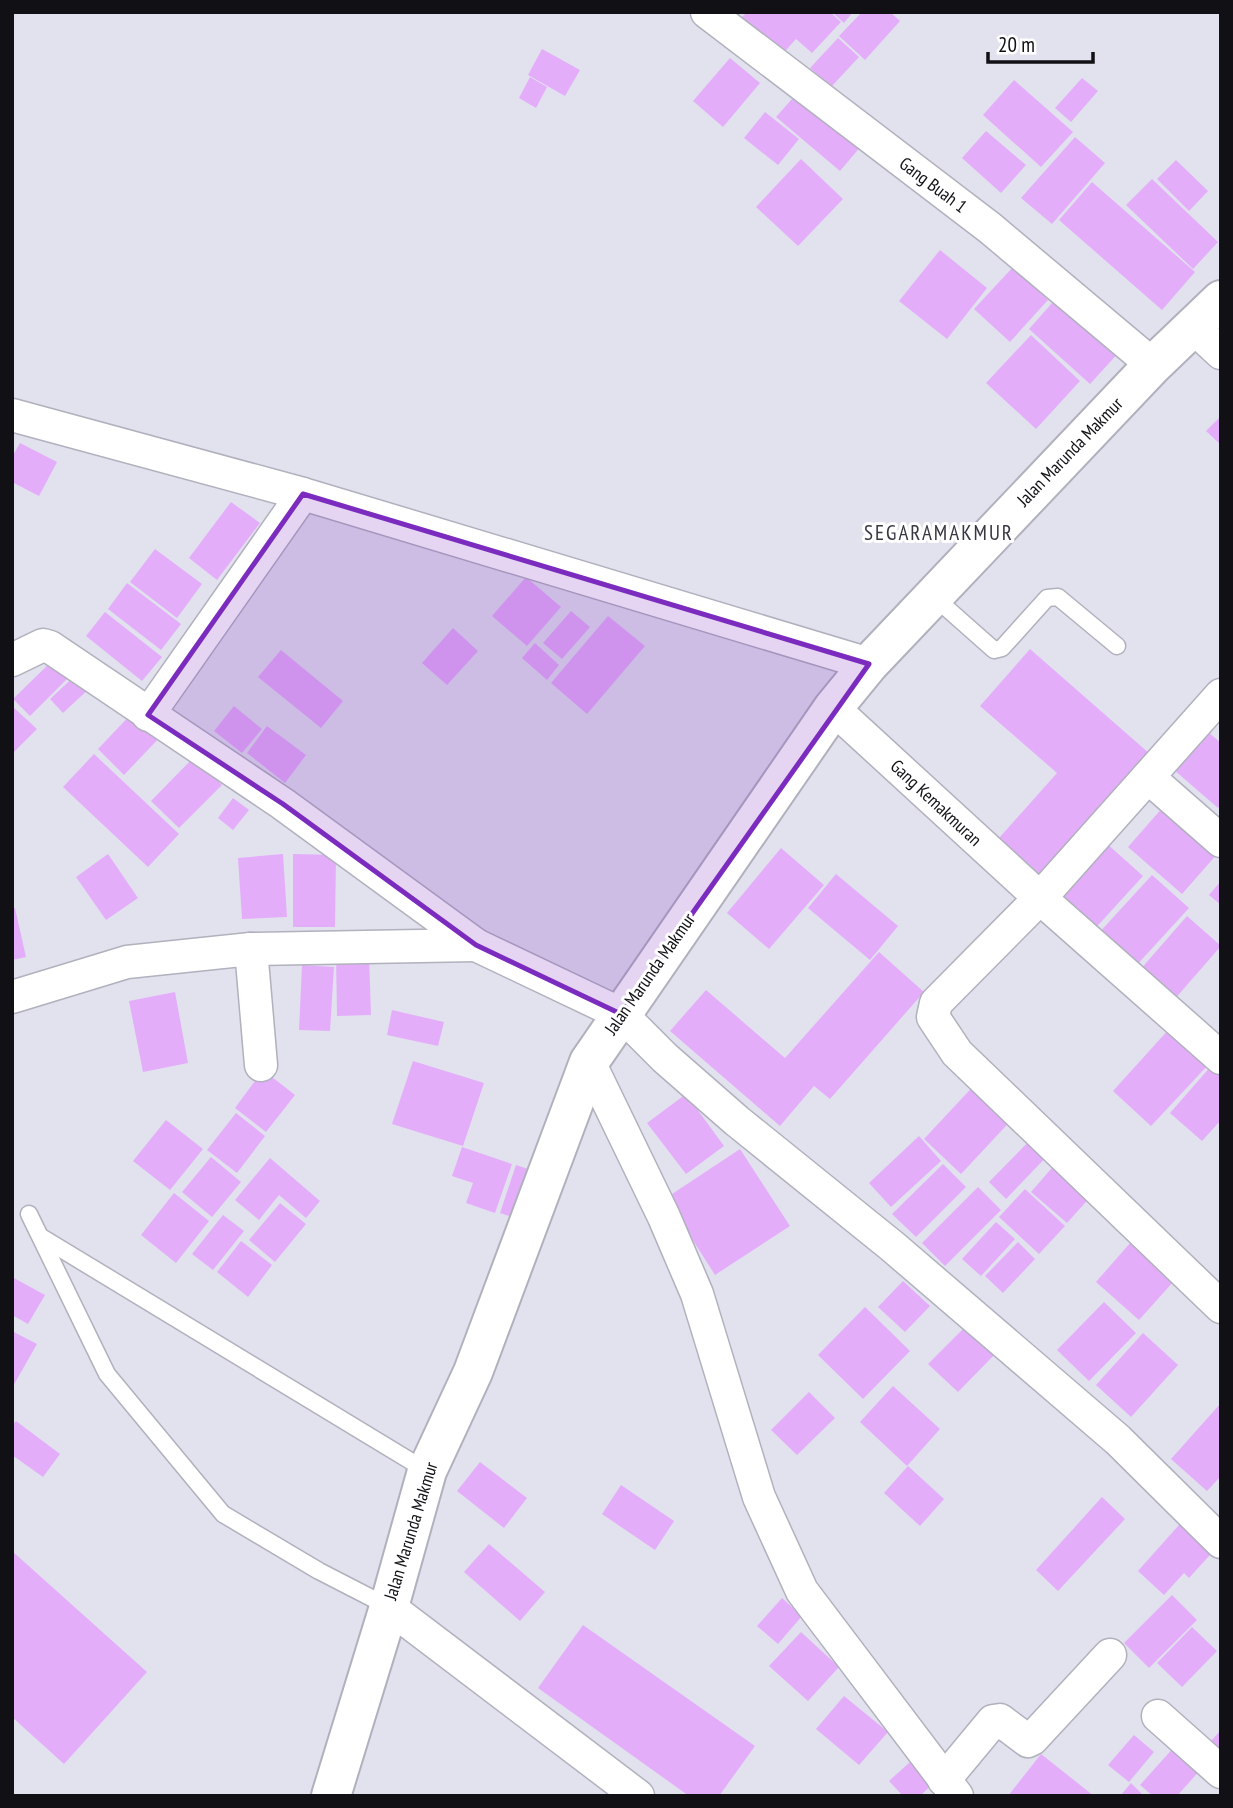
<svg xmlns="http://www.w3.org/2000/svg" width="1233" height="1808" viewBox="0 0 1233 1808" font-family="'PT Sans Narrow',sans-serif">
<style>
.building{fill:#e4adfa}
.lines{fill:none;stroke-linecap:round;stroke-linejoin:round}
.service-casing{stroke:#b0b1bd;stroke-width:19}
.minor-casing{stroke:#b0b1bd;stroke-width:35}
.primary-casing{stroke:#b0b1bd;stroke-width:42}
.service{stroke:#fff;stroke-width:16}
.minor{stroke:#fff;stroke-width:32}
.primary{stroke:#fff;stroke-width:38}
.marked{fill:#7b2cbf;fill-opacity:0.2;stroke:#7b2cbf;stroke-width:5;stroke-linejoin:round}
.labels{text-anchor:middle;stroke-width:6;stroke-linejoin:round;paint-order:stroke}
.street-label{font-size:18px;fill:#111115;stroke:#fff}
.quarter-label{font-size:21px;letter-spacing:2px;fill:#363741;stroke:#fff}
</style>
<rect width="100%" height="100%" fill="#e2e2ef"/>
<!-- building -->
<g class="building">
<polygon points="747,12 830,12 841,22 812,53 796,39 778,59 737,22"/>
<polygon points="832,12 853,12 844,23"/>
<polygon points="862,12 890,12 900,21 865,60 839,36"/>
<polygon points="838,38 859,57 831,87 810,68"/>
<polygon points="542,49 580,70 565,96 528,75"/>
<polygon points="730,58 760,83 723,127 693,101"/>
<polygon points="530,77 547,87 536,108 519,98"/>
<polygon points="1082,78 1098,91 1071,122 1055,108"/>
<polygon points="1014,80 1073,132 1041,167 983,115"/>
<polygon points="799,91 862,145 840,171 776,117"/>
<polygon points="765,112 799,139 778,165 744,138"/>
<polygon points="986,131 1026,165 1001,193 962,158"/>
<polygon points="1075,137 1105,163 1052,224 1021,198"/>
<polygon points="801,159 843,199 798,246 756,207"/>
<polygon points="1176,160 1208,191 1189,211 1157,179"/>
<polygon points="1152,179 1218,242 1193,269 1126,205"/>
<polygon points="1092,182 1195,272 1162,310 1059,220"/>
<polygon points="940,250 987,288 947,339 899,301"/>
<polygon points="1013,267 1048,300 1010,342 974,309"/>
<polygon points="1061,293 1122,349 1090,384 1029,329"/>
<polygon points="1031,335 1080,381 1036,429 986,383"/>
<polygon points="1221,416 1221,445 1206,431"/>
<polygon points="20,443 57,462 39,496 12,482 12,457"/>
<polygon points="231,502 260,523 217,580 189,558"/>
<polygon points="155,549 202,584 177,618 130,582"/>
<polygon points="526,577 561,607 527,646 492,616"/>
<polygon points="127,583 181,624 161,650 108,609"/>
<polygon points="571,611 590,627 562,659 543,643"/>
<polygon points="105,612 162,657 142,681 86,636"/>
<polygon points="608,616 645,646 587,714 551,683"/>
<polygon points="453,628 478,651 447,685 422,663"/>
<polygon points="535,643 559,665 547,680 522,658"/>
<polygon points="1030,649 1150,754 1043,877 999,838 1057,773 980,706"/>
<polygon points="281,650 343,701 321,728 258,677"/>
<polygon points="57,656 74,672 30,716 13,699"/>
<polygon points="79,672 92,686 63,713 50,699"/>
<polygon points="12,706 37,729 12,754"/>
<polygon points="234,706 262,729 242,753 214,731"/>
<polygon points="136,709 162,735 124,775 98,749"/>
<polygon points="267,726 306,755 285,783 247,753"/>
<polygon points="1207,731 1221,743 1221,804 1218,808 1173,769"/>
<polygon points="94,754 179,834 148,867 63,787"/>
<polygon points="194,757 222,785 179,828 151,801"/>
<polygon points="233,798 249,810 233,830 218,818"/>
<polygon points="1164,806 1218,853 1182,894 1128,847"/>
<polygon points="1105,842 1143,876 1091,933 1054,899"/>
<polygon points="781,848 824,885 769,949 727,913"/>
<polygon points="108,854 138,898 106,920 76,877"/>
<polygon points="283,854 287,917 242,919 238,858"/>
<polygon points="293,854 336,855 335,927 293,927"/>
<polygon points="836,874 898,926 870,960 808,908"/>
<polygon points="1152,875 1189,908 1134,968 1097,935"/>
<polygon points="1221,881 1221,905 1209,895"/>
<polygon points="12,908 15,908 26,957 12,960"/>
<polygon points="1187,916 1221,946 1173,1001 1139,971"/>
<polygon points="879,952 924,992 830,1099 814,1086 780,1126 670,1031 706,990 785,1058"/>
<polygon points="336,955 369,955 371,1015 337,1016"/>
<polygon points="302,965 334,967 330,1031 299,1030"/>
<polygon points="175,992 188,1063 143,1072 129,1001"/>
<polygon points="392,1010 444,1022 438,1046 387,1035"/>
<polygon points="1170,1028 1209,1064 1151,1126 1113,1091"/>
<polygon points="413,1061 484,1083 463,1146 392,1124"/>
<polygon points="1212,1065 1221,1073 1221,1120 1202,1141 1170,1113"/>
<polygon points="263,1070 295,1095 266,1132 235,1108"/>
<polygon points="980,1079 1018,1113 961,1174 924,1139"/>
<polygon points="686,1094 724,1146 686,1174 647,1123"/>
<polygon points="236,1113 265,1136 237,1173 207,1150"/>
<polygon points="166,1120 203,1149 170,1190 133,1161"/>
<polygon points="1037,1133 1054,1149 1006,1199 989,1182"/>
<polygon points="919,1136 941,1161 891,1207 869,1183"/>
<polygon points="462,1147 512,1164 495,1213 466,1203 473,1183 452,1176"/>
<polygon points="740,1149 790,1226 715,1275 666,1198"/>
<polygon points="211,1157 241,1182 212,1217 182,1192"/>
<polygon points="270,1158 320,1201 306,1218 279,1195 259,1220 235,1200"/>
<polygon points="1057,1162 1093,1194 1067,1223 1031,1192"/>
<polygon points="943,1164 966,1187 916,1237 892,1214"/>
<polygon points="516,1165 534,1171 518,1219 500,1213"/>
<polygon points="978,1187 1001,1210 945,1266 922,1243"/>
<polygon points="1025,1189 1065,1226 1039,1254 999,1217"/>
<polygon points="174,1193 209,1221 176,1263 141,1235"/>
<polygon points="280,1203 306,1224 275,1262 249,1240"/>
<polygon points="223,1215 244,1231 213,1270 192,1254"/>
<polygon points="996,1222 1015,1239 981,1276 962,1259"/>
<polygon points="241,1241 272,1265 248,1297 217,1272"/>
<polygon points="1018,1242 1035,1259 1003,1293 985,1276"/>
<polygon points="1131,1242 1174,1281 1139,1320 1096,1282"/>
<polygon points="12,1277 45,1295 28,1324 12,1315"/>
<polygon points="903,1281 930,1306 905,1332 878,1307"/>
<polygon points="1104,1302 1136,1333 1089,1381 1057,1350"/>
<polygon points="865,1307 910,1351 863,1399 818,1355"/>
<polygon points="971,1321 1000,1349 958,1392 928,1364"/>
<polygon points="12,1331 37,1344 12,1388"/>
<polygon points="1143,1333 1178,1365 1131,1417 1096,1385"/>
<polygon points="893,1386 940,1429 907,1466 860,1422"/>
<polygon points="809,1392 835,1418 797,1455 771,1430"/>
<polygon points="1221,1403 1221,1476 1207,1491 1171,1459"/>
<polygon points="16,1421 60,1454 43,1477 12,1455 12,1426"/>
<polygon points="480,1462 527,1498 504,1528 457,1491"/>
<polygon points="908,1466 944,1499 920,1526 884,1493"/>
<polygon points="621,1485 674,1521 655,1550 602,1514"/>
<polygon points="1102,1497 1125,1519 1058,1591 1036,1570"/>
<polygon points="1187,1516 1219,1545 1189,1578 1184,1573 1164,1595 1138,1571"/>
<polygon points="489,1544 545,1592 520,1621 464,1572"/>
<polygon points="12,1551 147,1672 64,1764 12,1717"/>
<polygon points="1172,1595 1197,1620 1149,1668 1124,1643"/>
<polygon points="782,1598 802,1616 778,1644 757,1626"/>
<polygon points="583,1625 755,1746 719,1796 689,1796 538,1688"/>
<polygon points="1192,1627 1217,1651 1182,1687 1157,1663"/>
<polygon points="801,1632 839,1667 808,1701 769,1666"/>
<polygon points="844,1696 888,1732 859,1765 816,1729"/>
<polygon points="1221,1730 1221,1750 1211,1741"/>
<polygon points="1134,1735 1154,1752 1129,1782 1108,1765"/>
<polygon points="1176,1745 1202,1768 1177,1796 1153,1796 1140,1785"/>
<polygon points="920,1753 941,1776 920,1796 903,1796 889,1781"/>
<polygon points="1041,1754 1094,1796 1008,1796"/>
<polygon points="1131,1783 1144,1796 1120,1796"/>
</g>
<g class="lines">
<!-- service casing -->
<g class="service-casing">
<g id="service">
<polyline points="933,596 994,650 1002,648 1047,598 1058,597 1117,646"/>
<polyline points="29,1214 107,1374 223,1514 319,1571 389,1607"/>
<polyline points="43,1238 427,1471"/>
</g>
</g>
<!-- minor casing -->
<g class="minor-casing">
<g id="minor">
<polyline points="707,12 990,228 1153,365"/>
<polyline points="1192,326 1221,353"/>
<polyline points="12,415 303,494 869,664"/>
<polyline points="12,660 43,645 50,647 283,804 476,945 621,1014 665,1058 737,1121 892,1246 1118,1440 1221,1542"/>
<polyline points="1221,695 1040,898 936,1003 933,1017 957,1053 1221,1307"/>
<polyline points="833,708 1040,898 1221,1058"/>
<polyline points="148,715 303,494"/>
<polyline points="1148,777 1221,841"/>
<polyline points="251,949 261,1065"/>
<polyline points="12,997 127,962 251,949 476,945"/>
<polyline points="589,1062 664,1217 697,1294 759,1497 802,1591 957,1796"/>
<polyline points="389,1607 638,1796"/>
<polyline points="1158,1716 1221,1772"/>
<polyline points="944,1780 993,1721 1000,1720 1028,1741 1032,1739 1110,1655"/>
</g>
</g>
<!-- primary casing -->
<g class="primary-casing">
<polyline id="primary" points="331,1796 389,1607 427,1471 473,1372 589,1062 833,708 869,664 1153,365 1221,300"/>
</g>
<!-- service -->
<use href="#service" class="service"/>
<!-- minor -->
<use href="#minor" class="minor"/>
<!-- primary -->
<use href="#primary" class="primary"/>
</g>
<!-- marked area -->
<path class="marked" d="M303,494L869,664L621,1014L476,945L283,804L148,715Z"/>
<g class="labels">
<!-- street labels -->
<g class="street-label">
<text transform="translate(933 185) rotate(37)" y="6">Gang Buah 1</text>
<text transform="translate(1070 452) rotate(-46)" y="6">Jalan Marunda Makmur</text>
<text transform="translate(936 803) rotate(43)" y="6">Gang Kemakmuran</text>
<text transform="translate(650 974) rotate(-55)" y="6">Jalan Marunda Makmur</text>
<text transform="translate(411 1531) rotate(-73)" y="6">Jalan Marunda Makmur</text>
</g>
<!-- quarter labels -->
<g class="quarter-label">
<text x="939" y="540">SEGARAMAKMUR</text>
</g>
</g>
<!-- border -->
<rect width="1233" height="1808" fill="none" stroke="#111115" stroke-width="28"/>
<!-- scale -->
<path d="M988 52v10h105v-10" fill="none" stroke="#111115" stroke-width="3.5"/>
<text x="998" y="52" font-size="21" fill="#111115" stroke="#ffffff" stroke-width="5" paint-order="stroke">20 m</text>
</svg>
